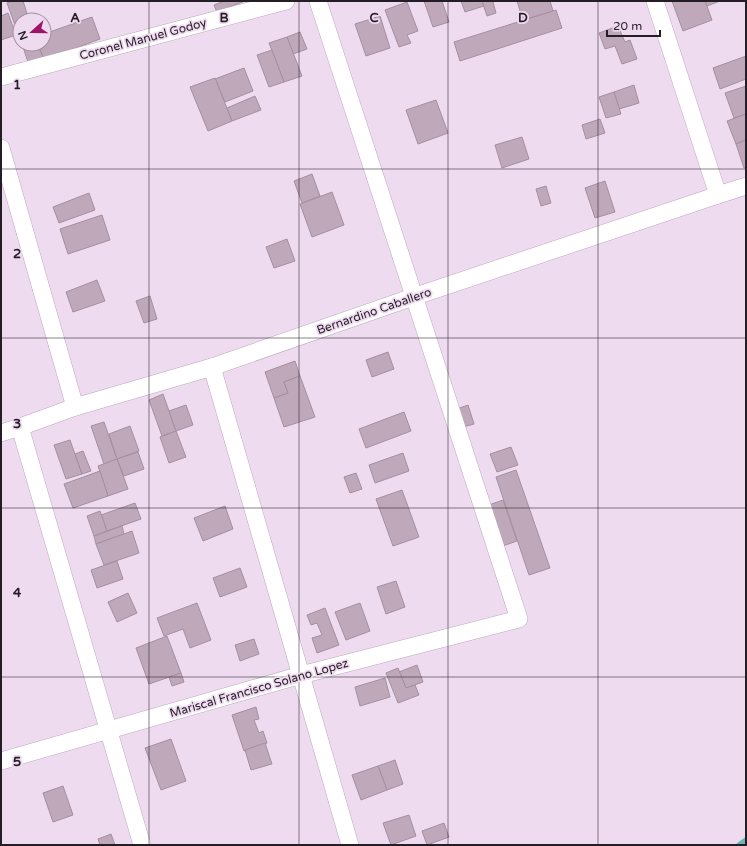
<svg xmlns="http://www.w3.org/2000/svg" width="747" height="846" viewBox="0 0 747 846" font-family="'Varela Round',sans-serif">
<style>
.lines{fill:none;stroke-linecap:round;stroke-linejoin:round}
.stream{stroke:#71b6b7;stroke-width:5.5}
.building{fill:#bea8ba;stroke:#a48fa0}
.minor-casing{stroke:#bca9bd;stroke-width:18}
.minor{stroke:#fff;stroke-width:17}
.grid{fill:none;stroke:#251d25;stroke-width:1;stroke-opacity:0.55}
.labels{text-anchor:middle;stroke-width:3.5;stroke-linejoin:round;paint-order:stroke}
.street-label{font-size:12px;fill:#251d25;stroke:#efdbf0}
.grid-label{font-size:13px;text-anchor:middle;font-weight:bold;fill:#251d25;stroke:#efdbf0;stroke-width:3.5;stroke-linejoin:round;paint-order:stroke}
</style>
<rect width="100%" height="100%" fill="#efdbf0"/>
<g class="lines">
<!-- stream -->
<polyline class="stream" points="739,845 746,840"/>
</g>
<!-- building -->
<g class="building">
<polygon points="13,1 23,1 29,20 20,20 20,39 7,3"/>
<polygon points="224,1 245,1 217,12 214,5"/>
<polygon points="424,1 442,1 449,22 433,27"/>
<polygon points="461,1 482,1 484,6 465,12"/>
<polygon points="482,1 496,1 493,2 496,13 487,16"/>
<polygon points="517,1 550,1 553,11 523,20"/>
<polygon points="672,1 705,1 712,20 683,31"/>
<polygon points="705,1 720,1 707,6"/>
<polygon points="407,2 418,31 407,35 411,43 399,47 385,10"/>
<polygon points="556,10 562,28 460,61 454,42"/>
<polygon points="8,13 16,35 1,40 1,16"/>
<polygon points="380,16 390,48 366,56 355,24"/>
<polygon points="92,17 100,39 44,60 38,44 44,44 44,34"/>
<polygon points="618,26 625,42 630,40 637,59 622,64 615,46 605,49 599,33"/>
<polygon points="300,32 307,49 293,54 287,37"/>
<polygon points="287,37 302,76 284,82 269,43"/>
<polygon points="22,44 38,44 44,60 29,65"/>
<polygon points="272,50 284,82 269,87 257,55"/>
<polygon points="746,56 746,79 720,89 713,68"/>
<polygon points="244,68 253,91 225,102 215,79"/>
<polygon points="215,78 232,121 208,131 190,87"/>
<polygon points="634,85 639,103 619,109 614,92"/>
<polygon points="746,86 746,114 734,118 725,93"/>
<polygon points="614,92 621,114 606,118 599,97"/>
<polygon points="255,96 261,110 232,121 227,108"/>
<polygon points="436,100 448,133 418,144 406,110"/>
<polygon points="746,114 746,140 736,144 727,121"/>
<polygon points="600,119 605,133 586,139 582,125"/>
<polygon points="522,137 529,159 502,168 495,145"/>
<polygon points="746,140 746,167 744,168 736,144"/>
<polygon points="312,174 320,196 302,203 294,181"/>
<polygon points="605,181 615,212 595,218 585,188"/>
<polygon points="546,186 551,203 541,206 536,189"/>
<polygon points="332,192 344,225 312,237 300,204"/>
<polygon points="89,193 95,210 59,223 53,207"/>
<polygon points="102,215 110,240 68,254 60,229"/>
<polygon points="287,239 295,261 274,268 266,247"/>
<polygon points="97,280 105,301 73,312 66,292"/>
<polygon points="150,296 157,319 144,323 136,301"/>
<polygon points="388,352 394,369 372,377 366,360"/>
<polygon points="295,361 300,376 284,382 288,393 274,398 265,372"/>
<polygon points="300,376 315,417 284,427 274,398 288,393 284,382"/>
<polygon points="163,394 176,431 162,436 149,400"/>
<polygon points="186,405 193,425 176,431 169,411"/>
<polygon points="468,405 474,424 463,427 457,409"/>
<polygon points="404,412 411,431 366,448 359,429"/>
<polygon points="104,422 117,459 104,464 91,426"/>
<polygon points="130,426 139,451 117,459 109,434"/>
<polygon points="176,431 186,457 169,463 160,437"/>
<polygon points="70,440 82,474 66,479 54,445"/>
<polygon points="511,447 518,465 497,472 490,454"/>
<polygon points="83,451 91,471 82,474 75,454"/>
<polygon points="138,452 144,469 124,476 117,459"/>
<polygon points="403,453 409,471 375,483 369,465"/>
<polygon points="117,459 128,489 108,496 98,466"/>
<polygon points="516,470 550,568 529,575 496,477"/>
<polygon points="100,471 108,496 73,508 64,484"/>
<polygon points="356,473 362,489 350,493 344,477"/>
<polygon points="402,490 419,537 393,546 376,499"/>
<polygon points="503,500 517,541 500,547 486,506"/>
<polygon points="135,503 141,519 107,531 101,515"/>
<polygon points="225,506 233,529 203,541 194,518"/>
<polygon points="100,511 107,531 94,536 87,516"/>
<polygon points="122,526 124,534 96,544 94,536"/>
<polygon points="132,531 139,553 104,565 96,544"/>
<polygon points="117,561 123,579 97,588 91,570"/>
<polygon points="240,568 247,587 220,597 213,578"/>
<polygon points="396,581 405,607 386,614 377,587"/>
<polygon points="128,593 137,613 117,622 108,602"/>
<polygon points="197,603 211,640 190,648 183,629 164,636 157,618"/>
<polygon points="360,603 370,631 346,640 335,612"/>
<polygon points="325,608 339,645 317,653 312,638 322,635 317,623 311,625 307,615"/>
<polygon points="167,636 181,673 149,684 136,648"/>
<polygon points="254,639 259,654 240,661 235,645"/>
<polygon points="417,665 423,682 406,688 399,672"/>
<polygon points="398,668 406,688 415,685 419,695 398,703 386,673"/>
<polygon points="181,673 184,682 172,686 169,677"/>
<polygon points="385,678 390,697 360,706 355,687"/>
<polygon points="256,707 259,719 254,720 259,733 263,731 267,743 244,751 232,715"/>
<polygon points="171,739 186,781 161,790 145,748"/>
<polygon points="265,743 272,764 251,770 245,750"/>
<polygon points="395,760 403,784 387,790 378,766"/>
<polygon points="378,766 387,790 361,800 352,775"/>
<polygon points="63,786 73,815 53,822 43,793"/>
<polygon points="409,815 416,836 391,845 383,823"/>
<polygon points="444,823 449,837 427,845 422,831"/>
<polygon points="111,834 115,845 100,845 98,839"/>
</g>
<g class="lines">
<!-- minor casing -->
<g class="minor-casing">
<g id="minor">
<polyline points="655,1 718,195"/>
<polyline points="1,77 286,1"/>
<polyline points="1,148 75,407"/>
<polyline points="212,367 350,845"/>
<polyline points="20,427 142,845"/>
<polyline points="1,433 20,427 75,407 212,367 413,297 718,195 746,186"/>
<polyline points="1,761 301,675 519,619 318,1"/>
</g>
</g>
<!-- minor -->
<use href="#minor" class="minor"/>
</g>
<!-- grid -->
<path class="grid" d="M149,1V845M299,1V845M448,1V845M598,1V845M1,169H746M1,338H746M1,508H746M1,677H746"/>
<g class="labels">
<!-- street labels -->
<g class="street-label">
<text transform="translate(143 39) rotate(-15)" y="4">Coronel Manuel Godoy</text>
<text transform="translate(374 311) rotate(-19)" y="4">Bernardino Caballero</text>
<text transform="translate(259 688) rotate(-16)" y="4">Mariscal Francisco Solano Lopez</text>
</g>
</g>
<g class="grid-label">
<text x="75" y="22">A</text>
<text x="224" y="22">B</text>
<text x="374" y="22">C</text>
<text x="523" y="22">D</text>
<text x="17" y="89">1</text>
<text x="17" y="258">2</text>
<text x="17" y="428">3</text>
<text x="17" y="597">4</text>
<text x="17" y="766">5</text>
</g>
<!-- border -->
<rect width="747" height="846" fill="none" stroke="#251d25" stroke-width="4"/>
<!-- north arrow -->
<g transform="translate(32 32) rotate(249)"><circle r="19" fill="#efdbf0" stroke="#9e8f9f"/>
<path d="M0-3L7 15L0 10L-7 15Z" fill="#9d1666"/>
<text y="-6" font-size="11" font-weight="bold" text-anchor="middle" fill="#251d25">N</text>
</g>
<!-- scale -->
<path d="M607 30v6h53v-6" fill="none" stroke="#251d25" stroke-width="2"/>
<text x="613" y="30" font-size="12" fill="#251d25" stroke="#efdbf0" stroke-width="3" paint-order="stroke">20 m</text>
</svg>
